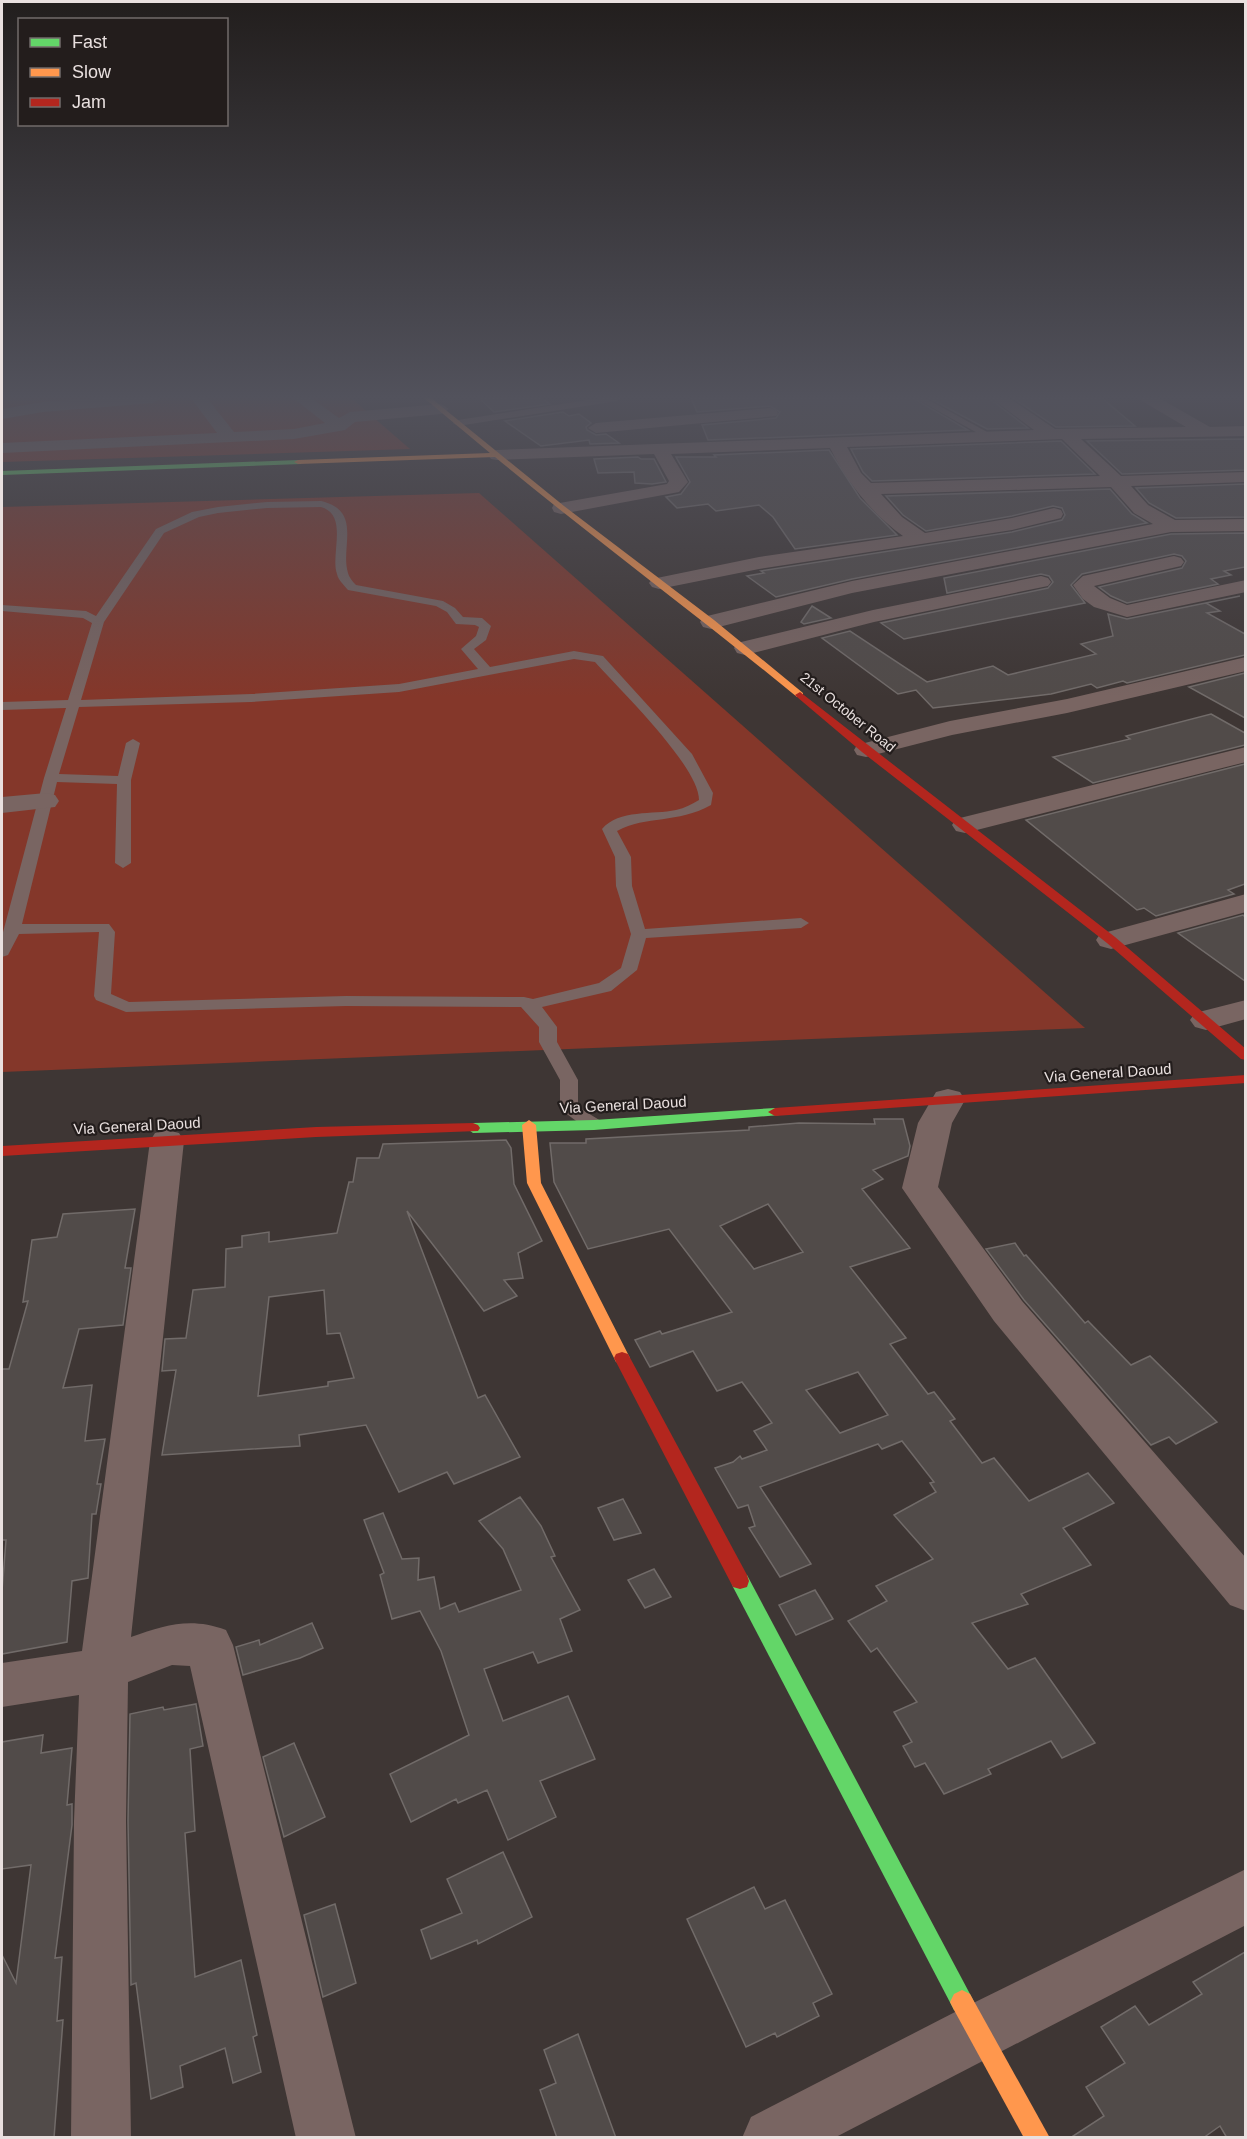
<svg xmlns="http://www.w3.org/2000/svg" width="1247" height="2139" viewBox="0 0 1247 2139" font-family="Helvetica,sans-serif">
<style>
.green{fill:#84372a}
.building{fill:#514b49;stroke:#716b69;stroke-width:1.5;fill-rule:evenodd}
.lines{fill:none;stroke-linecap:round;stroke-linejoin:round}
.lane{fill:#796562;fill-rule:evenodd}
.street{fill:#796562;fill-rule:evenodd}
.fast{fill:#63d668;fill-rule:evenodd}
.slow{fill:#ff974d;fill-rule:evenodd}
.jam{fill:#b3261e;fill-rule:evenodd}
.labels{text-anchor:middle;stroke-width:4.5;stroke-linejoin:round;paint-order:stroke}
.far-street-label{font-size:14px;fill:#e9e0df;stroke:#231d1c}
.street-label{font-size:15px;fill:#e9e0df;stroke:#231d1c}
</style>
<rect width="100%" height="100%" fill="#3e3634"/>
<!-- green -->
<g class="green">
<polygon points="2,398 351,398 410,449 2,462"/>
<polygon points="479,493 1085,1028 2,1072 2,507"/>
</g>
<!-- building -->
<g class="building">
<polygon points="479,398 541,398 550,404 494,412"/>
<polygon points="691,398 913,398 968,430 708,440 702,425 776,418 780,412 770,406 697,412"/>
<polygon points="929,398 989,398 1028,428 987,429"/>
<polygon points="1013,398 1102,398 1135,426 1056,427"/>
<polygon points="563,412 569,416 579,414 591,423 586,427 587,430 596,435 606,434 619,443 590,444 589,440 541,446 505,421"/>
<polygon points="1245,439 1245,470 1122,474 1087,441"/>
<polygon points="1061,441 1095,474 872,481 863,472 851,449"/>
<polygon points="829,450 860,498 897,535 795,549 773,517 759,505 716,511 708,504 677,508 666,497 681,494 690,482 676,457 716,457 714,455"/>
<polygon points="638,457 641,459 654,459 666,482 652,484 635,483 634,472 598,473 594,459"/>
<polygon points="1245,484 1245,517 1176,518 1149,503 1136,488"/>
<polygon points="1110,489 1132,514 1147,523 852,579 776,597 747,576 764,573 761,571 1012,532 1062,520 1065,515 1062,508 1053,506 1012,516 926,531 903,515 886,496"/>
<polygon points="1245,533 1245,567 1224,571 1231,575 1211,579 1218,584 1127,603 1111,596 1099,587 1182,568 1186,561 1182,556 1174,554 1082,574 1071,585 1085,603 904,639 881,623 1048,588 1053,582 1049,576 1041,574 947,593 944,578 1171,534"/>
<polygon points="1240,596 1206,603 1220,611 1207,613 1245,634 1245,655 1127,683 1123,681 1097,688 1091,684 1051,694 933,708 916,690 898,694 822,638 850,631 927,682 993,666 1008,675 1096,654 1081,644 1113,636 1108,614 1127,619"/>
<polygon points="812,606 831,618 804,624 801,622"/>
<polygon points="1245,673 1245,718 1189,687"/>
<polygon points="1211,714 1245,733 1245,745 1093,783 1053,757 1130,739 1126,736"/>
<polygon points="1245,764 1245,884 1228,890 1234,894 1156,916 1144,908 1137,910 1026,820"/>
<polygon points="1243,915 1245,917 1245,981 1178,933"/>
<path d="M874,1119H903L910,1146L908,1156L873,1170L883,1179L862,1189L910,1248L850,1267L906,1338L890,1344L928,1394L934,1392L955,1419L950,1421L982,1463L994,1458L1029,1501L1088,1473L1114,1503L1063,1528L1091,1565L1021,1594L1028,1604L972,1623L1008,1669L1035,1658L1095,1743L1062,1758L1051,1741L988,1769L991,1774L944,1794L925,1763L915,1767L903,1746L912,1742L894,1712L917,1702L877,1648L871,1652L848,1621L887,1601L876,1586L933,1559L894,1515L936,1492L930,1483L934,1482L902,1441L882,1449L878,1444L760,1487L811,1564L780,1577L749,1528L755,1526L748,1505L738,1508L715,1468L733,1462L740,1456L742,1459L767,1450L754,1431L772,1423L742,1382L717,1391L693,1351L650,1367L635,1340L660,1331L662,1334L732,1312L669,1229L588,1249L554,1182L550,1143H586V1139L749,1130V1127L799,1123L875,1124ZM768,1204L803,1252L754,1269L720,1226ZM858,1372L888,1415L840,1433L806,1390Z"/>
<path d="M506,1140L511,1148L514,1184L542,1241L518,1253L523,1278L504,1280L517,1296L484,1311L407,1211L478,1398L485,1395L520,1457L454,1484L447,1472L399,1492L366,1425L299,1435L300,1446L162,1455L176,1370L162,1371L165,1339L186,1338L193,1290L225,1287L226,1249L242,1247V1236L269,1232V1242L337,1233L349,1182H353L357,1158H379L383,1144ZM324,1290L327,1334L340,1333L354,1378L328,1382V1386L258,1396L269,1297Z"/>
<polygon points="135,1209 125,1268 131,1268 123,1325 79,1329 63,1388 92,1385 85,1441 105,1439 97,1484 101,1484 96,1514 92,1514 88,1578 72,1581 67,1642 2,1654 2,1591 6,1540 2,1540 2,1369 9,1369 28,1301 23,1302 32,1240 57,1237 63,1214"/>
<polygon points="1015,1243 1024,1256 1026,1255 1085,1323 1088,1321 1131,1365 1150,1356 1217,1422 1176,1444 1169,1437 1151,1445 1024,1300 986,1249"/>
<polygon points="520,1497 541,1526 555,1556 551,1557 580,1610 560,1619 572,1651 538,1663 533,1652 484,1669 503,1721 568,1696 595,1759 540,1781 556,1817 508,1840 487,1790 458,1803 456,1799 411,1822 390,1774 469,1735 441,1651 420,1611 392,1619 380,1575 384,1573 364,1520 383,1513 402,1559 419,1558 418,1580 434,1577 440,1609 455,1603 459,1612 521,1590 503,1549 479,1521"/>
<polygon points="623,1499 641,1533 614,1540 598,1508"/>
<polygon points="654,1569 671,1597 645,1608 628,1580"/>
<polygon points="815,1590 833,1619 796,1635 779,1605"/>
<polygon points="312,1623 323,1648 300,1658 243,1675 236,1647 259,1640 260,1645"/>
<polygon points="196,1704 203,1746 190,1749 195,1831 185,1833 195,1977 241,1960 257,2035 253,2037 261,2072 233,2083 225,2048 180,2066 183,2087 151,2099 136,1983 131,1985 128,1821 130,1714 163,1707 164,1710"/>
<polygon points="43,1735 41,1753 72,1748 67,1805 72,1804 72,1825 55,1958 62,1957 57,2021 63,2020 54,2138 2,2138 2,1955 16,1983 31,1865 2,1869 2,1742"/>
<polygon points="294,1743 325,1817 284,1837 263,1757"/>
<polygon points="503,1852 532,1917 478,1944 477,1940 431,1959 421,1930 462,1913 447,1879"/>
<polygon points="754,1887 765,1909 785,1900 832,1994 813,2003 819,2016 777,2037 775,2033 746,2047 687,1919"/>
<polygon points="335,1904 356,1983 323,1997 304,1915"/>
<polygon points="1245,1952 1245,2138 1227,2138 1220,2126 1203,2138 1070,2138 1104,2116 1086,2087 1125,2063 1101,2027 1135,2006 1149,2025 1202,1994 1193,1982"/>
<polygon points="578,2034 616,2138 557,2138 540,2090 556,2083 544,2050"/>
</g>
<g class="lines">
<!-- lane -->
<g class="lane">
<polygon points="601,398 621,398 617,401 458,426 453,423 458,420"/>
<polygon points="915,398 925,398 998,438 990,440"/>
<path d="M321,501C363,511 340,547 348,573C349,577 353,582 356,585L443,601L455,608L463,617L482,618L491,626L486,640L474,649L490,667L574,651L603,656L692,754L713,793L711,805C677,824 647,815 617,831L631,857L632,886L645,929L801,918L809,923L801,928L646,938L637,970L611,991L542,1007L557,1027V1042L578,1080V1107L601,1121L603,1125L601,1129H587L560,1109V1080L539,1042V1027L521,1007L346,1006L126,1012L96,1000L94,996L99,932L19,934L8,955L2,957V936L44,778L66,708L2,710V702L68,700L92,623L83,618L2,611V605L86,611L96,616L156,529L192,512L218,507L267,502ZM321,507C349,515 330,555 337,574C338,580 345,586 348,590L436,606L447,612L456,624L475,625L479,627L476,636L461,649L478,669L399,684L251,694L81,700L104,622L164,533L199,517L218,513L267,508ZM574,659L595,662C619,689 699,766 699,800C692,804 685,808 676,810C653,815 619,809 602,829L615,857L616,886L631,934L621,968L599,983L533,999L524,997L346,996L129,1002L111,994L115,932L109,924H22L57,782L117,784L115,863L123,868L131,863V780L140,743L133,739L126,743L118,776L59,774L79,707L251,702L399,692Z"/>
</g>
<!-- street -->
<g class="street">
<polygon points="95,398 161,398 153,403 43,412 2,419 2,409 43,402"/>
<polygon points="191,398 207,398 234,432 294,429 325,423 293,398 311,398 339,418 350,412 441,404 449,409 441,414 355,422 345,430 294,439 2,453 2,443 217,433"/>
<path d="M991,398H1009L1055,429L1186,427L1142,401L1140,398H1159L1210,427L1246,426V436L1081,439L1121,476L1246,472V482L1131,486L1148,505L1175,520L1246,519V531L1171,532L852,593L711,629L703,627L700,622L703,617L852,581L1153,524L1134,513L1111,487L881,494L902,517L925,533L1012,518L1054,508L1061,510L1063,514L1061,518L1012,530L759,569L659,589L652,587L649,583L652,579L759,557L903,536C872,514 847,482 830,448L671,454L688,482L679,492L561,514L554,512L552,508L554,504L667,484L669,481L654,454L497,460L491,459L488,455L491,451L497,450L1034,430ZM1062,439L1100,476L871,483L861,473L847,447Z"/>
<polygon points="770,408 776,410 778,413 776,416 596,433 588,428 596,423"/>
<polygon points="1174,556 1181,558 1184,562 1181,566 1094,586 1110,598 1127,605 1246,580 1246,592 1127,617 1094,607 1083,599 1073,585 1083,576"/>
<polygon points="1041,576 1048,578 1051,582 1048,586 874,622 745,655 737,653 734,648 737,643 873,610"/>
<polygon points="1246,657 1246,671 1067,713 952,735 866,757 857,755 854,750 857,745 950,721 1067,699"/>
<polygon points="1246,747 1246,762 965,833 956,831 952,825 956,819"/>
<polygon points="46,793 55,795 59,801 55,807 2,813 2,797"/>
<polygon points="1246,894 1246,912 1111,949 1100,946 1096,940 1100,934"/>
<polygon points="1246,1000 1246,1019 1206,1030 1195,1027 1190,1020 1195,1013"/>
<polygon points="948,1089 960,1092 965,1100 952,1123 938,1187 1022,1301 1246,1558 1246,1611 1230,1605 994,1321 902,1188 918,1123 936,1092"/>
<path d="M167,1130L179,1133L184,1141L131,1637C166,1625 190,1617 226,1630L233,1645L356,2138H296L190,1666L172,1665L128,1682L126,1821L131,2138H71L74,1821L79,1695L2,1707V1663L82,1651L150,1141L155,1133Z"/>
<polygon points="1246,1869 1246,1925 834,2138 742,2138 751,2117 957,2011"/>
</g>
<!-- fast -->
<g class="fast">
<polygon points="298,460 301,460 301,464 2,475 2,471"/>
<polygon points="775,1108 782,1112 780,1115 594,1130 473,1133 466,1128 473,1123 594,1120"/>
<polygon points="740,1573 747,1575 970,1994 974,2002 970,2010 962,2014 954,2010 733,1587 731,1581 733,1575"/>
</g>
<!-- slow -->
<g class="slow">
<path d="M424,398H431L564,506L714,620L803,693V697H797C697,615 594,539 495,457L298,464L294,462L298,460L490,453Z"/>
<polygon points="529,1120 536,1125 541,1183 630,1358 628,1362 622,1364 616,1362 527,1183 522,1125"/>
<polygon points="962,1990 970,1994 1050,2138 1024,2138 954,2010 950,2002 954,1994"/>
</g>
<!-- jam -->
<g class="jam">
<polygon points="800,692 1115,937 1246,1049 1246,1060 1241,1059 1107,943 862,752 797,697 795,695"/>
<polygon points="1246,1075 1246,1083 775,1116 768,1112 775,1108"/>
<polygon points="473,1123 478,1125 480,1128 478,1131 316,1137 2,1156 2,1146 316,1127"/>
<polygon points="622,1352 628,1354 747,1575 749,1581 747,1587 740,1589 733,1587 614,1358 616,1354"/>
</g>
</g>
<!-- sky -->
<linearGradient id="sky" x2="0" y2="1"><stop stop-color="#221e1d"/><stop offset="0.57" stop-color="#52525c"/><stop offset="1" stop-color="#52525c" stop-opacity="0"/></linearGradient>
<rect width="1247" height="697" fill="url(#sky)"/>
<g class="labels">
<!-- far-street labels -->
<g class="far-street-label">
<text transform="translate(848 712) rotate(39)" y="5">21st October Road</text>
</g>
<!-- street labels -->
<g class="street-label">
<text transform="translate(1108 1073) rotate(-4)" y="5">Via General Daoud</text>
<text transform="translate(623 1105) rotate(-3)" y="5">Via General Daoud</text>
<text transform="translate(137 1126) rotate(-3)" y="5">Via General Daoud</text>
</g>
</g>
<!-- border -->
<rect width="1247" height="2139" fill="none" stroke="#e9e0df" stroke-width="6"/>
<!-- legend -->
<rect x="18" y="18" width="210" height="108" fill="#231d1c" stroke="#726b6a" stroke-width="1.5"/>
<rect x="30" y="38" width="30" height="9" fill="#63d668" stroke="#726b6a" stroke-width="1.5"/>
<text x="72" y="48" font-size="18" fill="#e9e0df">Fast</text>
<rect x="30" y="68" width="30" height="9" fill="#ff974d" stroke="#726b6a" stroke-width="1.5"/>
<text x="72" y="78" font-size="18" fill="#e9e0df">Slow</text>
<rect x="30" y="98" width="30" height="9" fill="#b3261e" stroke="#726b6a" stroke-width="1.5"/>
<text x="72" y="108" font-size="18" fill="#e9e0df">Jam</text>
</svg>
